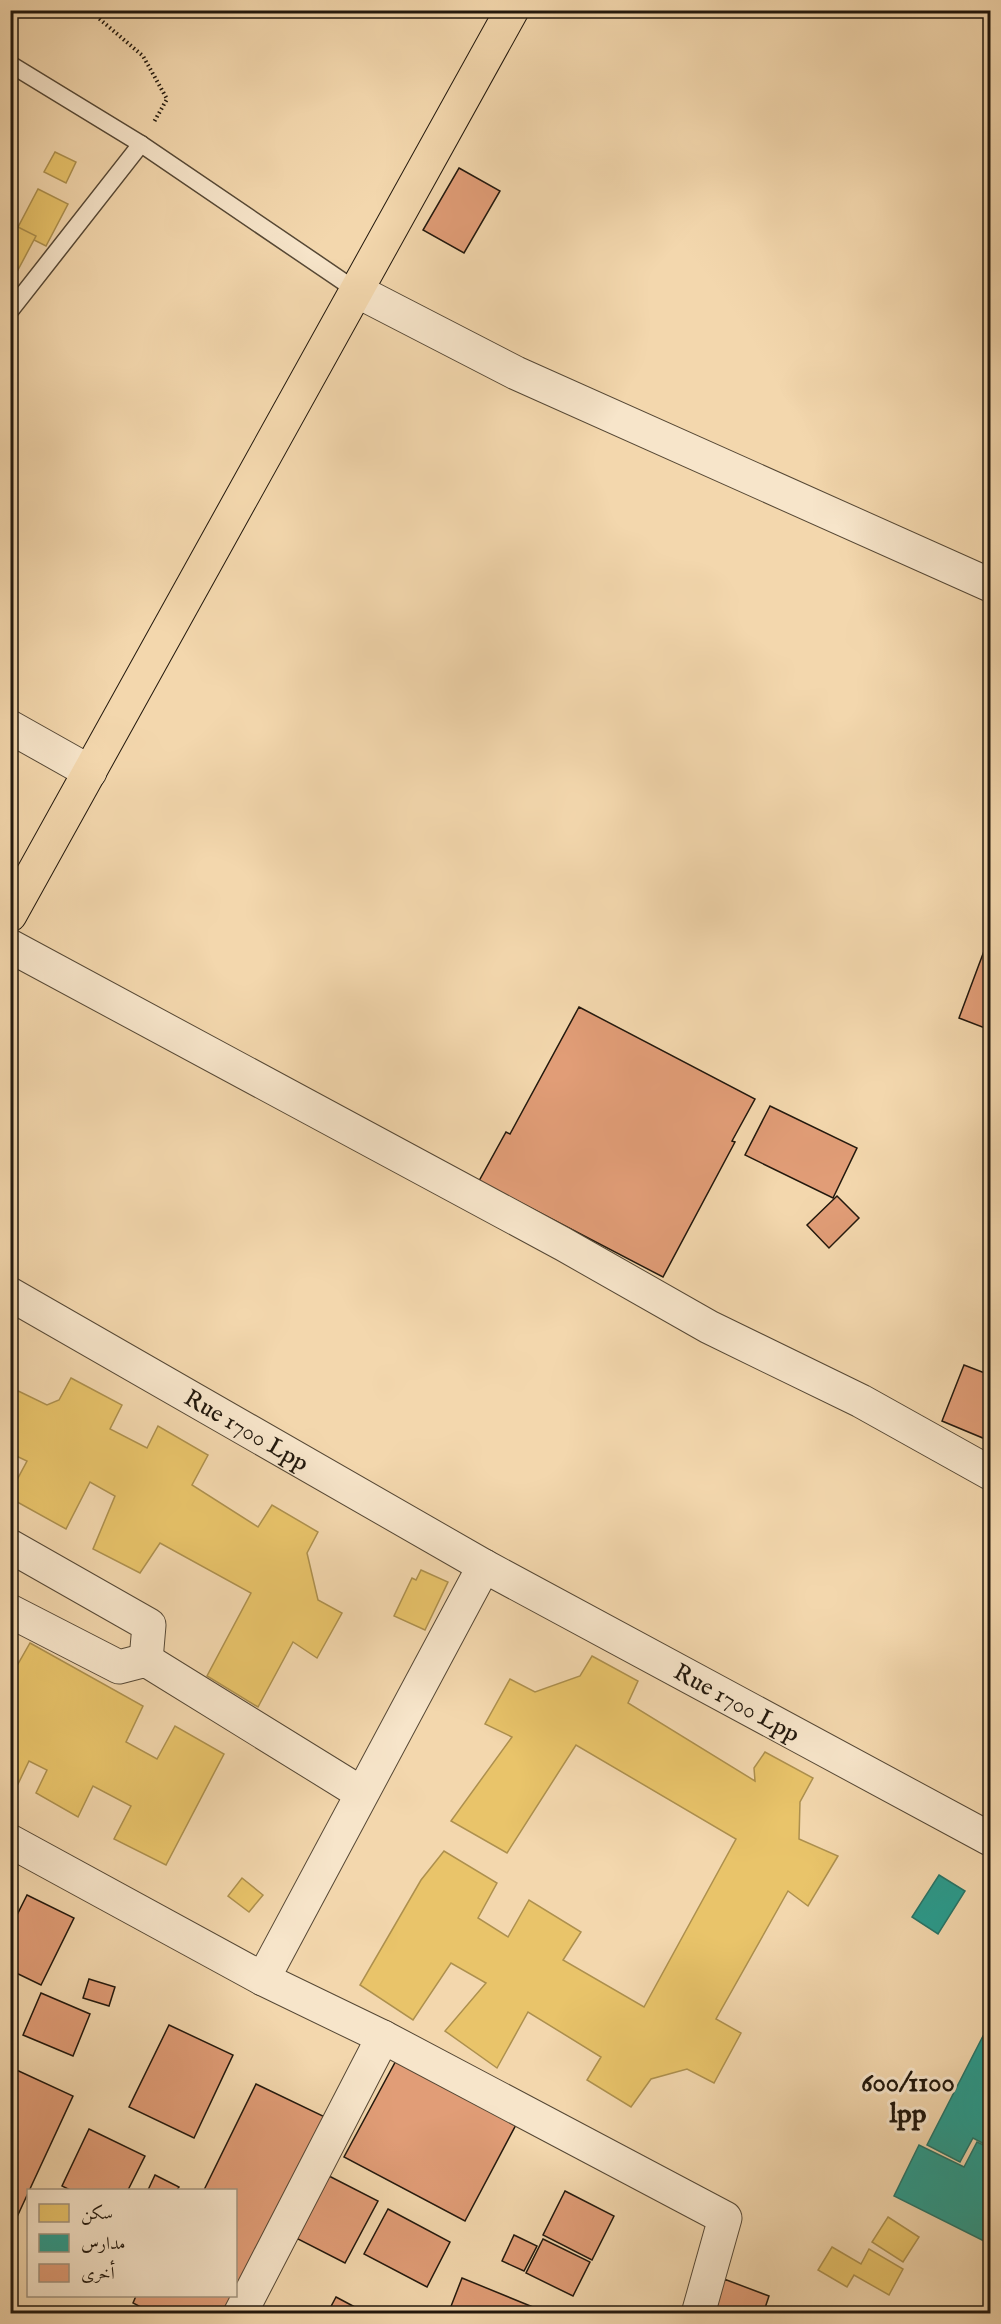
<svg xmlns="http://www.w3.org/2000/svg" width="1001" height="2324" font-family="'IM FELL English',Amiri,serif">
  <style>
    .homes { fill: #e9c46a; stroke: #ad904e; stroke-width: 1.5 }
    .schools { fill: #2a9d8f; stroke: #287568; stroke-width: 1.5 }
    .building { fill: #e19d77; stroke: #22180d; stroke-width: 1.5 }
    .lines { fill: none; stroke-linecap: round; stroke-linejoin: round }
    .lane-casing { stroke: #564835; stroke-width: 19 }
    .street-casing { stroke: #564835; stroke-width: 35 }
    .primary-casing { stroke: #22180d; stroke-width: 35 }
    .path { stroke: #22180d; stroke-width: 4; stroke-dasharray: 1.5 3; stroke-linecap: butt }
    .lane { stroke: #f7e5ca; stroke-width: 16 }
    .street { stroke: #f7e5ca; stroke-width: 33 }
    .primary { stroke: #f3d7ad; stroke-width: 33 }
    .labels { text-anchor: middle; stroke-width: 6; stroke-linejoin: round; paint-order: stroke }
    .street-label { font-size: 24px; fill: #22180d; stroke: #f7e5ca }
    .quarter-label { font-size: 27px; font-weight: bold; fill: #22180d; stroke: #f7e5ca }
  </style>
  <rect width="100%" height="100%" fill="#f3d7ad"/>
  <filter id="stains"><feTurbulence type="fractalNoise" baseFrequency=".00333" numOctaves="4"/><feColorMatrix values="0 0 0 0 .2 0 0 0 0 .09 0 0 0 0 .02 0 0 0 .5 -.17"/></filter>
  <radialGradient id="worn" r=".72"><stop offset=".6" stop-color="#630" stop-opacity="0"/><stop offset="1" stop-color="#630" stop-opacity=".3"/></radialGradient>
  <g class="homes">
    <path d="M55 152 76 162 66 183 44 172Z"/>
    <path d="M38 189 68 204 46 246 16 231Z"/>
    <path d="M10 223 36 236 10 285Z"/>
    <path d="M71 1378 122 1405 110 1429 147 1448 158 1426 208 1455 192 1485 258 1527 272 1505 318 1532 307 1553 318 1600 342 1613 317 1658 293 1642 258 1707 207 1676 251 1593 160 1543 140 1573 93 1549 115 1496 90 1482 66 1529 10 1498V1493L27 1461 10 1453V1387L47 1405 59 1400Z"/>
    <path d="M421 1570 448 1582 425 1630 394 1616 412 1578 416 1580Z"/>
    <path d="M30 1643 143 1706 126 1742 157 1759 175 1726 224 1754 166 1865 114 1839 131 1806 93 1786 78 1817 36 1793 47 1770 29 1761 18 1784 10 1780V1678Z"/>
    <path d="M592 1656 638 1681 628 1703 755 1781 754 1768 765 1752 813 1778 800 1802 799 1839 838 1856 808 1906 788 1891 716 2019 741 2033 714 2083 687 2069 651 2079 631 2107 587 2080 601 2057 528 2012 497 2068 445 2031 486 1983 451 1963 413 2020 360 1985 421 1880 444 1851 497 1883 478 1918 508 1937 529 1900 581 1932 563 1960 644 2007 736 1839 576 1745 507 1853 451 1821 512 1737 485 1724 510 1679 535 1692 580 1676Z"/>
    <path d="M242 1878 263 1895 249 1912 228 1896Z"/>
    <path d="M888 2217 919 2237 903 2262 872 2242Z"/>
    <path d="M832 2247 861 2264 869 2249 903 2269 889 2295 854 2275 847 2287 818 2270Z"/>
  </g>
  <g class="schools">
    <path d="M939 1875 965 1891 938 1934 912 1917Z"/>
    <path d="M983 2036 990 2040V2147L973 2138 960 2162 927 2145Z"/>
    <path d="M977 2142 990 2148V2171L986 2180 990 2183V2244L894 2196 919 2145 964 2167Z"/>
  </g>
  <g class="building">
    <path d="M459 168 500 191 464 253 423 230Z"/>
    <path d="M990 935V1030L959 1018Z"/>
    <path d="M579 1007 755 1099 732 1141 735 1142 663 1277 479 1181 506 1132 510 1134Z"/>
    <path d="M770 1106 857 1148 833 1198 745 1155Z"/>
    <path d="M837 1196 859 1218 829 1248 807 1225Z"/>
    <path d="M964 1365 990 1375V1441L942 1421Z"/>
    <path d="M27 1895 74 1918 41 1985 10 1970V1929Z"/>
    <path d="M89 1979 115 1987 109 2006 83 1998Z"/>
    <path d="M41 1993 90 2014 73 2056 23 2035Z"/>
    <path d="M169 2025 233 2055 194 2138 129 2107Z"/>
    <path d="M398 2057 518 2121 465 2221 344 2157Z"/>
    <path d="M10 2067 73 2096 10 2232Z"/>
    <path d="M256 2084 325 2117 242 2286 236 2283V2190H204Z"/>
    <path d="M89 2129 145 2156 128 2190H70L62 2186Z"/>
    <path d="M155 2175 179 2187 177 2190H148Z"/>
    <path d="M329 2176 378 2201 345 2263 296 2238Z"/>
    <path d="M565 2191 614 2216 592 2260 543 2235Z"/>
    <path d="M388 2209 450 2242 427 2287 364 2254Z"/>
    <path d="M514 2235 537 2246 524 2271 502 2261Z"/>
    <path d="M543 2239 590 2262 573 2296 526 2273Z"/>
    <path d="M462 2278 550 2314H448Z"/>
    <path d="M724 2279 769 2296 763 2314H731L713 2307Z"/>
    <path d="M136 2296H232L223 2314H154L133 2303Z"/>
    <path d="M336 2297 368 2314H327Z"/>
  </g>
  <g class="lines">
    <g class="lane-casing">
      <g id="lane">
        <path d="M10 64 141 144 357 291"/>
        <path d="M10 311 141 144"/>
      </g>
    </g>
    <g class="street-casing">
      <g id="street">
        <path d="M357 291 516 373 990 585"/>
        <path d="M10 727 90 772"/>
        <path d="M10 946 563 1244 709 1327 861 1401 990 1473"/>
        <path id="s1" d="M10 1294 484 1566 990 1839"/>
        <path d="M10 1546 149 1625 146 1660"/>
        <path d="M10 1611 119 1667 146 1660 361 1793"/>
        <path d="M10 1841 263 1979 383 2037 725 2218 698 2314"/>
        <path d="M263 1979 484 1566"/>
        <path d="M240 2314 383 2037"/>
      </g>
    </g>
    <g class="primary-casing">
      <path id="primary" d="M10 915 512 10"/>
    </g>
    <path class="path" d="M89 10 143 56 167 99 154 122"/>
    <use href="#lane" class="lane"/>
    <use href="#street" class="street"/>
    <use href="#primary" class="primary"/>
  </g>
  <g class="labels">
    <g class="street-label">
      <text dy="8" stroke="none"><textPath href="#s1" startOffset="273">Rue 1700 Lpp</textPath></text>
      <text dy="8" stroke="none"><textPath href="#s1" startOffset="834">Rue 1700 Lpp</textPath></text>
    </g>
    <g class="quarter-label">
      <text x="908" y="2091">600/1100<tspan x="908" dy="31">lpp</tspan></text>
    </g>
  </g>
  <rect width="1001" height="2324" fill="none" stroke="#f3d7ad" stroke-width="36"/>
  <rect x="12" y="12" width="977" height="2300" fill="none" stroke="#22180d" stroke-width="3"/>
  <rect x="18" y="18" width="965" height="2288" fill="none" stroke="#22180d" stroke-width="1.5"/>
  <rect x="27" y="2189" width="210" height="108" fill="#f7e5ca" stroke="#a2937e" stroke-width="1.5"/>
  <rect x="39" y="2204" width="30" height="18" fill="#e9c46a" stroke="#a2937e" stroke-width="1.5"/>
  <text x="81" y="2219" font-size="18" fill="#22180d">سكن</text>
  <rect x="39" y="2234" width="30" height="18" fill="#2a9d8f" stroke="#a2937e" stroke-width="1.5"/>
  <text x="81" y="2249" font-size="18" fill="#22180d">مدارس</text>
  <rect x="39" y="2264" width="30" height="18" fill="#e19d77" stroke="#a2937e" stroke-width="1.5"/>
  <text x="81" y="2279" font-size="18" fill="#22180d">أخرى</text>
  <rect width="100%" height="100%" filter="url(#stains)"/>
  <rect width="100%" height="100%" fill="url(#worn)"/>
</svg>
